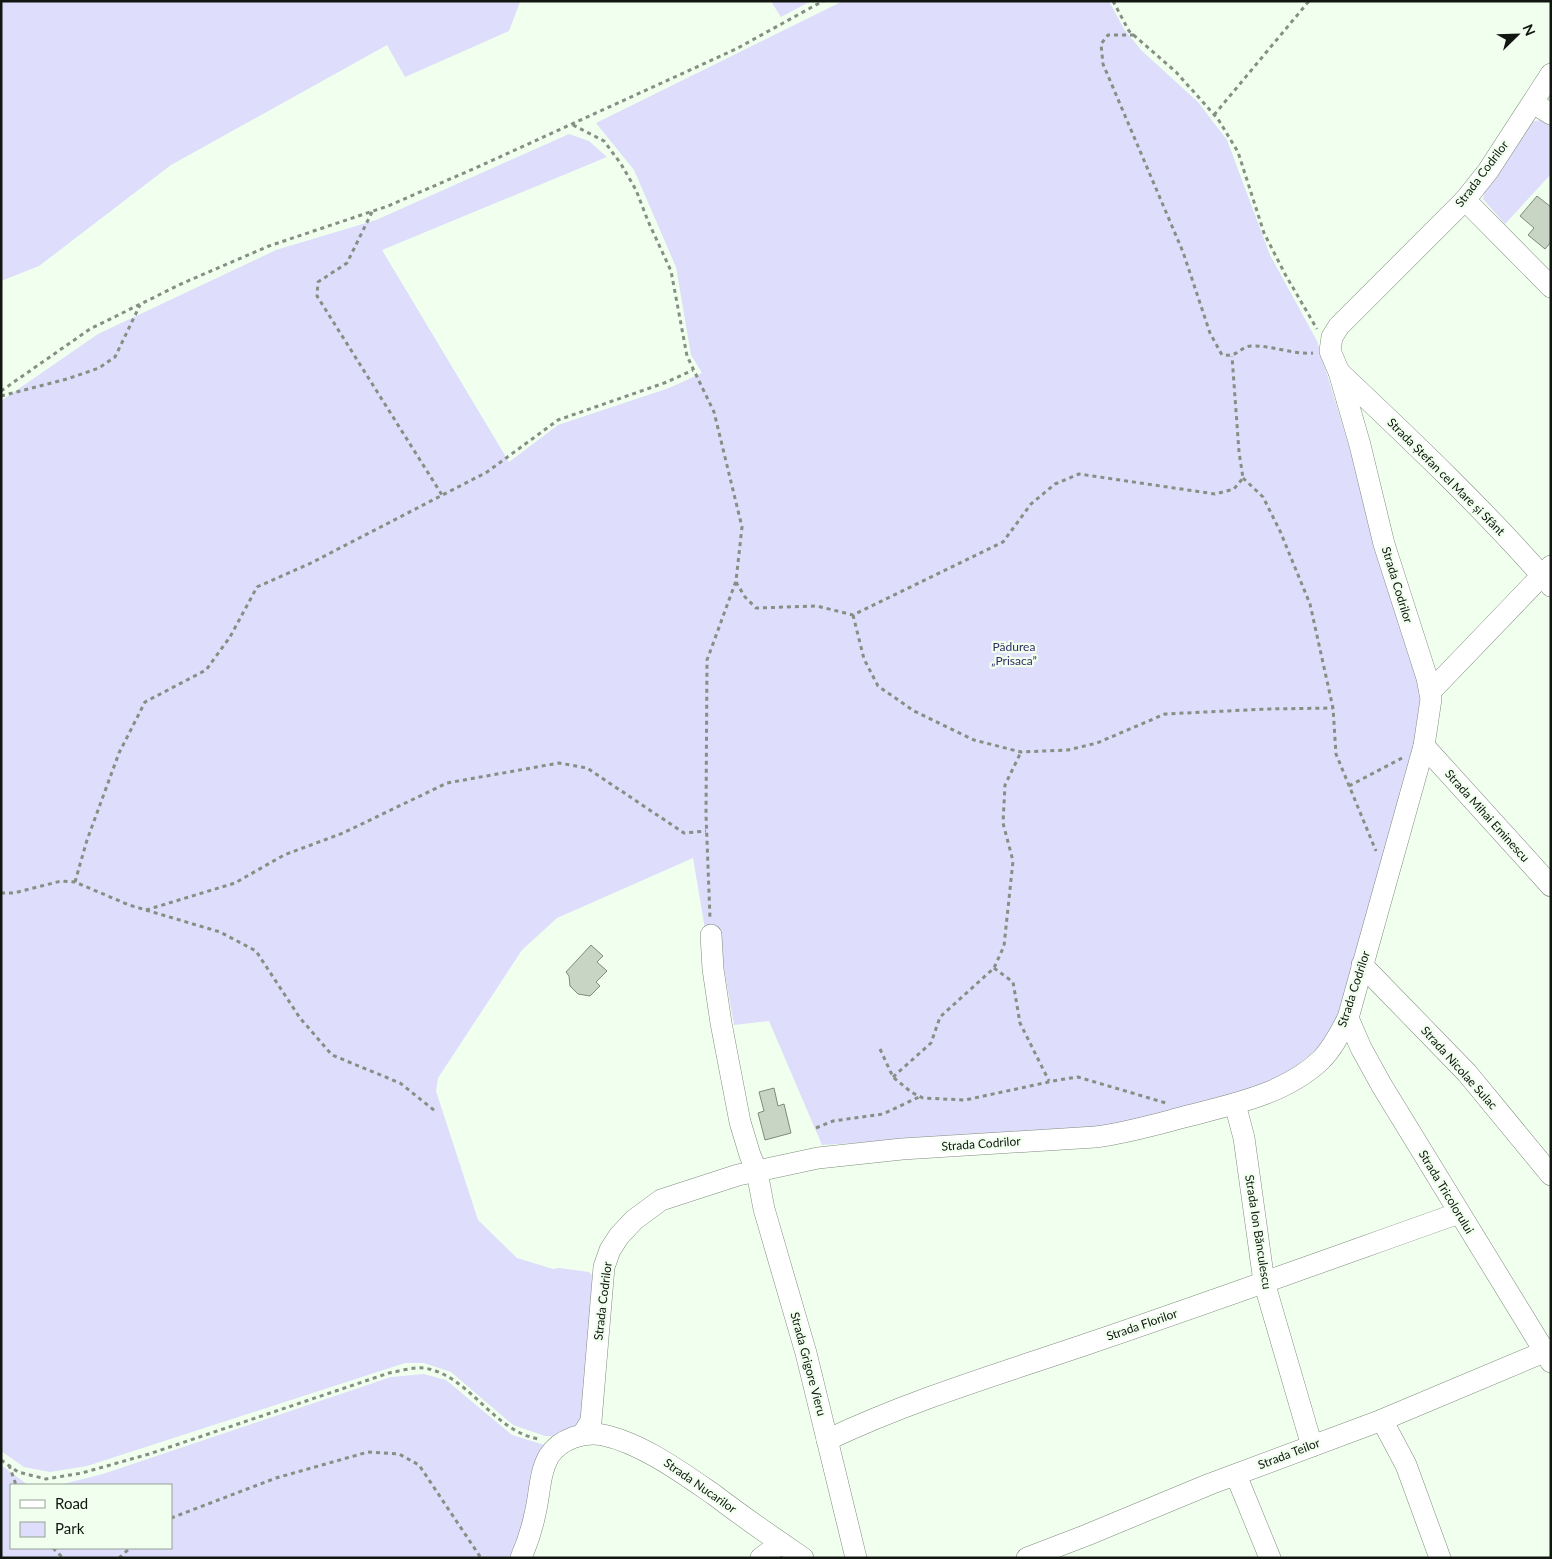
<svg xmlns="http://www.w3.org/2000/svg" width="1552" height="1559" font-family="Lato,sans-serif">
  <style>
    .green { fill: #deddfc }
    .building { fill: #c8d5c5; stroke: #7e8b7c }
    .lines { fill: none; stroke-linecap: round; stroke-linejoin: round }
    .minor-casing { stroke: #7f8c7d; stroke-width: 22 }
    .path { stroke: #858f83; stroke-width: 3; stroke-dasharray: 4 4; stroke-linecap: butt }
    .minor { stroke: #fff; stroke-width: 21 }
    .labels { text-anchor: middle; stroke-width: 4.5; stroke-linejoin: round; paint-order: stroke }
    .street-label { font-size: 12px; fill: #111610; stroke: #f0ffee }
    .park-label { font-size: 12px; fill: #342c66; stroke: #f0ffee }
  </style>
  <rect width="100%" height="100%" fill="#f0ffee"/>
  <g class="green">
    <path d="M1 1H522L520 2 509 31 405 77 387 45 171 165 39 266 1 281Z"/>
    <path d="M775 1H811L781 17 772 3Z"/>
    <path d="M843 1H1109L1124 29 1141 50 1198 102 1227 140 1270 255 1317 341 1425 698 1420 725 1336 1021 1318 1048 1285 1075 1236 1097 1126 1126 822 1145 769 1021 734 1025 717 929H705L693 858 557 918 522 950 438 1078 436 1091 478 1220 517 1258 553 1269 559 1268 589 1272 598 1283 582 1423 562 1437 545 1436 513 1425 451 1372 424 1363H405L87 1466 50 1472 24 1467 1 1451V401L98 334 276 250 376 220 569 134 589 141 607 157 382 250 509 462 558 425 669 388 702 373 691 355 676 267 634 170 596 123Z"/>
    <path d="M1546 119 1551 122V174L1505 224 1483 199 1486 184 1530 122Z"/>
    <path d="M424 1374 446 1380 512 1435 548 1446 515 1558H1V1465L28 1485H11V1548H171V1485H59L103 1474 391 1377Z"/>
  </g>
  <g class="building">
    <path d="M1537 196 1551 207V242L1545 249 1528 235 1534 228 1520 216Z"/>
    <path d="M591 945 603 956 597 962 607 971 596 982 600 986 590 996 578 994 570 986 569 976 566 972Z"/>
    <path d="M774 1088 778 1106 784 1104 791 1133 765 1140 758 1113 764 1111 759 1092Z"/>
  </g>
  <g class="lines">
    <g class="minor-casing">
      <g id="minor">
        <path d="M1533 103 1551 114"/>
        <path d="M1465 200 1551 287"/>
        <path d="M1339 372C1412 441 1485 510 1551 586"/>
        <path d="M1430 692 1551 566"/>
        <path d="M1424 746 1551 886"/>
        <path d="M711 935 713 969 721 1023 740 1122 750 1155 757 1172 764 1209 806 1353 856 1558"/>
        <path d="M1362 965 1467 1073 1551 1175"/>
        <path d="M1348 1018 1361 1048 1382 1086 1551 1362"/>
        <path d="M1235 1104 1244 1138 1264 1282 1312 1446"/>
        <path d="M1382 1420 1406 1465 1440 1558"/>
        <path d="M583 1434 591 1421 604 1267 610 1250 619 1236 634 1220 661 1200 738 1175 818 1158 902 1149 1095 1137C1127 1133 1157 1124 1188 1116 1234 1104 1285 1094 1321 1060 1333 1048 1340 1033 1348 1018L1424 746 1431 699 1427 678 1384 544 1360 445 1339 372 1330 351 1332 337 1339 326 1465 200 1488 171 1551 74"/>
        <path d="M827 1440C911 1400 999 1374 1087 1344 1211 1302 1335 1257 1459 1213"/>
        <path d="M1236 1475 1270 1558"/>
        <path d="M521 1558C527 1544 532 1529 535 1514 540 1495 539 1473 549 1456 560 1439 584 1431 603 1435 641 1443 681 1472 713 1494 742 1516 772 1537 803 1558"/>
        <path d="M761 1558 781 1543"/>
        <path d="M1027 1558 1087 1535 1210 1484 1382 1420 1551 1349"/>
      </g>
    </g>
    <g class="path">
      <path d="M1113 1 1129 31 1176 72 1218 119 1238 152 1264 233 1285 274 1317 329"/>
      <path d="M1134 35H1108L1101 44 1103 64 1183 252 1210 333 1222 355C1240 357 1239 347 1251 346 1271 345 1294 355 1313 353"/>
      <path d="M1214 115 1309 1"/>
      <path d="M573 125 604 141 621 164 636 190 648 221 671 271 687 356 714 412 742 527 736 581 707 660 706 815 710 918"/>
      <path d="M372 212 347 263 318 282 317 296 442 495"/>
      <path d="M1 391 90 329 183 283 269 246 388 206 480 166 736 49 823 1"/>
      <path d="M1 396 67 379 99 368 115 357 140 305"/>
      <path d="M1243 478 1263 497 1280 531 1310 604 1333 708 1336 754 1376 851"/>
      <path d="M736 582 745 597 756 608 817 606 853 615 1003 542 1031 504 1055 484 1079 474 1215 494 1234 489 1243 478 1239 452 1232 356"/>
      <path d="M853 615 864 659 878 686 914 711 974 740 1021 752 1068 750 1097 743 1165 714 1267 709 1333 708"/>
      <path d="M1349 786 1402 758"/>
      <path d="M75 882 87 840 119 753 145 702 206 670 230 637 257 587 311 563 487 472 558 420 667 382 693 370"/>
      <path d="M1 893H14L61 881 75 882 129 905 220 932 256 951 300 1018 332 1055 400 1083 435 1111"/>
      <path d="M146 910 235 883 284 855 343 833 447 783 559 763 587 768 684 833 706 831"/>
      <path d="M994 968 1013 982 1020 1023 1049 1081"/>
      <path d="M880 1049 893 1077 911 1092 923 1098 965 1100 1058 1080 1078 1077 1166 1103"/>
      <path d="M893 1077 931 1043 940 1017 994 968 1004 946 1013 861 1003 823 1005 785 1021 752"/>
      <path d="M816 1128 833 1121 883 1114 919 1097"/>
      <path d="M1 1460 18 1472 46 1479 82 1473 149 1454 389 1373C400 1371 413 1367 424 1368 470 1375 492 1431 539 1439"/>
      <path d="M9 1465 16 1485"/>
      <path d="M171 1518 276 1478 368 1452 399 1454 419 1465 481 1558"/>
      <path d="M53 1548 63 1558"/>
      <path d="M119 1558 130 1548"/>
    </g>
    <use href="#minor" class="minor"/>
  </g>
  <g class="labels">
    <g class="street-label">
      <text transform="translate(1482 174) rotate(-53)" y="4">Strada Codrilor</text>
      <text transform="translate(1446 477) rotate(45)" y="4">Strada Ștefan cel Mare și Sfânt</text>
      <text transform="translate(1397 585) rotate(73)" y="4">Strada Codrilor</text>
      <text transform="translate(1487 816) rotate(48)" y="4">Strada Mihai Eminescu</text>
      <text transform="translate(1354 989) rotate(-72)" y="4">Strada Codrilor</text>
      <text transform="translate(1459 1068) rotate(48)" y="4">Strada Nicolae Sulac</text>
      <text transform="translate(981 1144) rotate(-4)" y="4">Strada Codrilor</text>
      <text transform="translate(1446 1192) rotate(59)" y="4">Strada Tricolorului</text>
      <text transform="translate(1258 1232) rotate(81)" y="4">Strada Ion Bănculescu</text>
      <text transform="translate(603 1301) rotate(-83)" y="4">Strada Codrilor</text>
      <text transform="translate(1142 1325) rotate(-19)" y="4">Strada Florilor</text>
      <text transform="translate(808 1364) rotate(75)" y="4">Strada Grigore Vieru</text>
      <text transform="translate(1289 1454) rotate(-21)" y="4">Strada Teilor</text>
      <text transform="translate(700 1486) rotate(35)" y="4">Strada Nucarilor</text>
    </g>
    <g class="park-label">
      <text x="1014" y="651">Pădurea<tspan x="1014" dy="14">„Prisaca”</tspan></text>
    </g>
  </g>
  <rect width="1552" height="1559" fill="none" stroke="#111610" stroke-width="5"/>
  <rect x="10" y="1484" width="162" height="65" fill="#f0ffee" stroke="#97a295"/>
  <rect x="20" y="1500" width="25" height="8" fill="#ffffff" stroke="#97a295"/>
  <text x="55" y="1509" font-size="15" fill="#111610">Road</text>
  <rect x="20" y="1522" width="25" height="15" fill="#deddfc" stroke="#97a295"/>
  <text x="55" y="1534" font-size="15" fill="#111610">Park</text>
  <g transform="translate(1517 35) rotate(67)" stroke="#f0ffee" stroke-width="4" paint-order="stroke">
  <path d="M0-4L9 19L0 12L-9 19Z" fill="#111610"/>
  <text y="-8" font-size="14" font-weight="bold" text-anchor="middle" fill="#111610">N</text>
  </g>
</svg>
